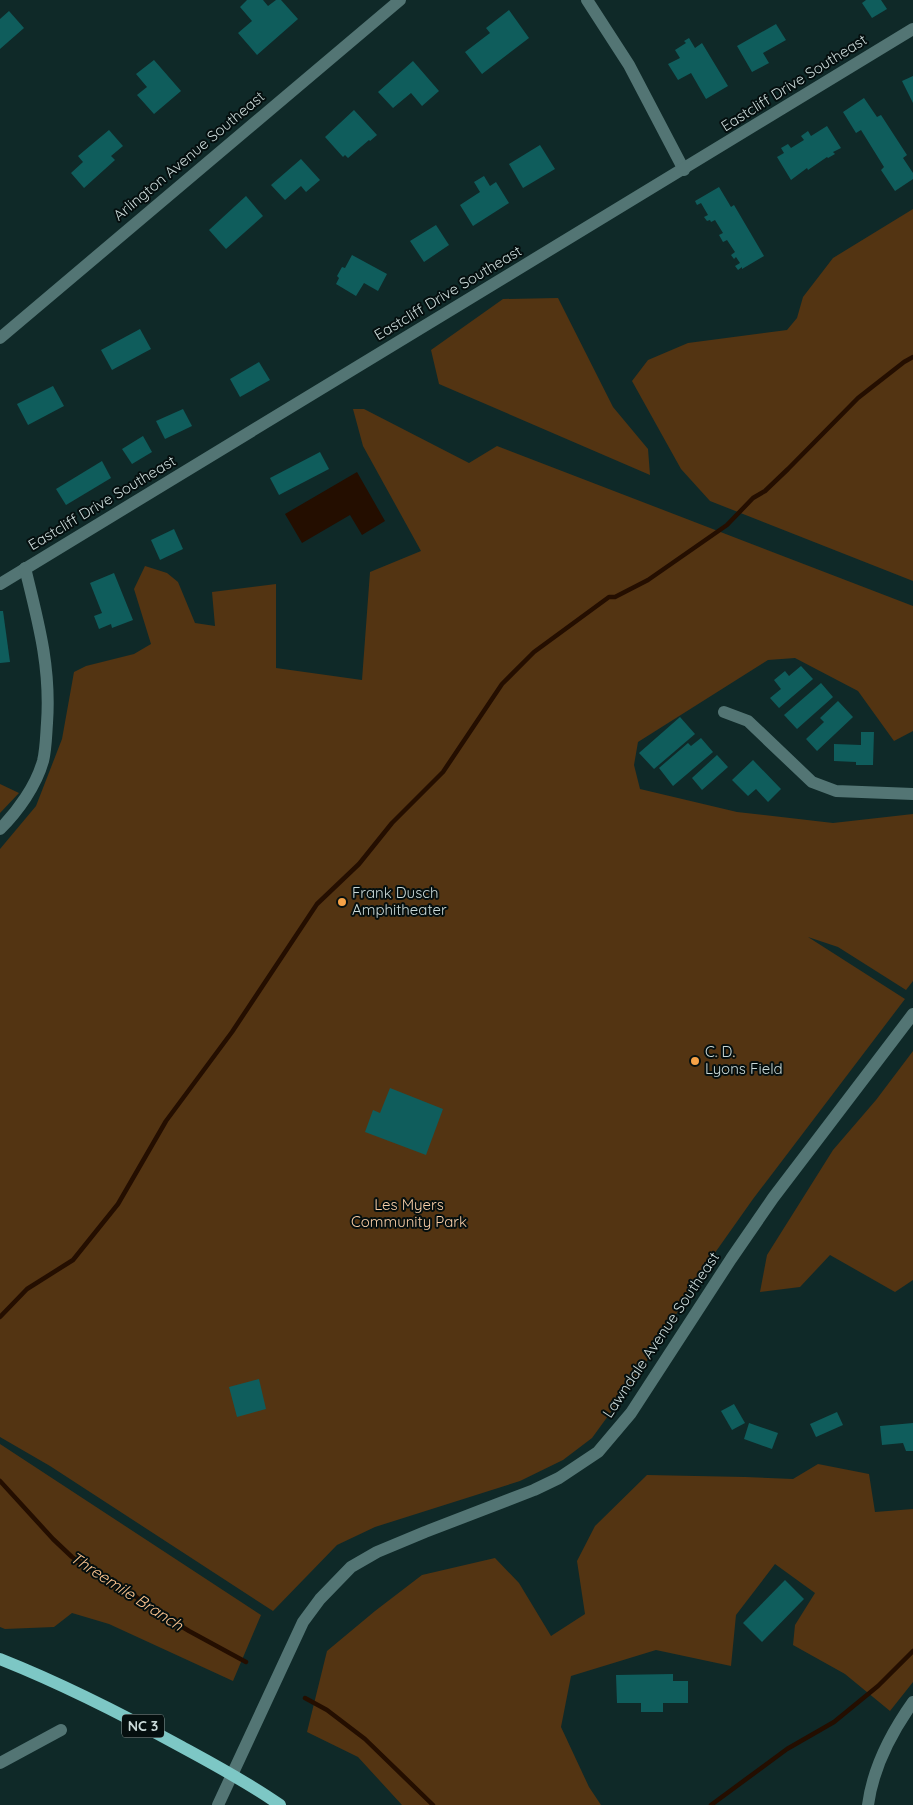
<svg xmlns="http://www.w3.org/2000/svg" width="913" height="1805" font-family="Quicksand,sans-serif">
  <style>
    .green { fill: #533412 }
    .water { fill: #240e00 }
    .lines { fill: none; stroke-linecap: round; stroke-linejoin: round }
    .stream { stroke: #240e00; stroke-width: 4.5 }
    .building { fill: #0f5d5c }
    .minor { stroke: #537574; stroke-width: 12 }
    .major { stroke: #7dc7c5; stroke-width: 12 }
    .poi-dot { fill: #f6a247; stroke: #050f0f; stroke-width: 2 }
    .labels { text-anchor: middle; stroke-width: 4; stroke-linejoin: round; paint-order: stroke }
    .shield { fill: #050f0f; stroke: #909d9c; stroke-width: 1 }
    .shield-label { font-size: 14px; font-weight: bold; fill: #cbdad9 }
    .street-label { font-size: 15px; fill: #cbdad9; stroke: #050f0f }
    .poi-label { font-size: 15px; fill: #cbdad9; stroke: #050f0f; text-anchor: start }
    .park-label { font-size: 15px; fill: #facfa8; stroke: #050f0f }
    .water-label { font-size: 16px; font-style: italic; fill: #fcc48f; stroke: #050f0f }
  </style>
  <rect width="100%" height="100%" fill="#0f2928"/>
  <g class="green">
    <path d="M913 209V581L710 501 681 469 632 381 648 360 688 343 787 330 797 318 803 297 833 258Z"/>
    <path d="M558 298 613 407 648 449 650 475 439 384 431 350 503 299Z"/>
    <path d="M353 409H364L469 463 497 446 913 606V731L894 741 858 691 795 658 768 660 638 742 634 765 640 789 737 812 833 823 913 814V981L906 990 838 947 808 937 905 999 753 1199 712 1257 640 1372 592 1438 563 1460 520 1481 375 1527 337 1545 273 1611 50 1466 0 1437V849L36 806 62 739 74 672 86 666 134 654 151 644 134 589 145 566 167 573 178 582 195 623 215 626 212 592 276 584V668L362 680 370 572 421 551 363 446Z"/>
    <path d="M0 784 19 793 0 813Z"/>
    <path d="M913 1051V1280L895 1292 830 1255 800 1287 760 1292 767 1255 833 1150 876 1100Z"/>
    <path d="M0 1444 261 1615 233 1681 109 1624 72 1613 54 1627 5 1629 0 1627Z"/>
    <path d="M818 1464 869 1474 875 1512 913 1509V1682L890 1711 845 1674 793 1645 795 1625 815 1593 775 1564 736 1615 731 1666 656 1650 571 1676 561 1727 589 1787 601 1805H402L358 1757 307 1732 327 1651 375 1611 422 1575 495 1558 519 1583 551 1636 585 1614 577 1561 595 1526 647 1475 745 1477 793 1479Z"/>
  </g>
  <path class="water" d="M357 472 385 521 362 535 350 515 302 543 285 514Z"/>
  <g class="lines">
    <g class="stream">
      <path d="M0 1317 27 1289 73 1260 118 1204 166 1121 232 1032 317 904 359 864 392 823 443 772 502 684 534 652 609 597H615L648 580 727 525 753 498 765 491 788 469 858 398 904 362 913 357"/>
      <path d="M0 1481 53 1539 72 1557 101 1577 134 1595 145 1604 189 1631 246 1662"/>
      <path d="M305 1698 327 1710 365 1739 433 1805"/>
      <path d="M711 1805 787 1749 834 1722 878 1686 913 1651"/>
    </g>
  </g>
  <g class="building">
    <path d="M247 0H263L268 6 276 0H281L298 19 257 55 238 33 252 21 240 7Z"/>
    <path d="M866 0H881L887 9 872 18 862 3Z"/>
    <path d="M509 10 529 38 482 74 465 52 490 33 486 28Z"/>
    <path d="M9 11 24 28 0 49V19Z"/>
    <path d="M776 24 786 40 763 53 769 63 752 72 737 46Z"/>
    <path d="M689 38 695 48 702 43 728 86 706 99 691 73 678 80 668 64 680 58 675 50 686 43 684 41Z"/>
    <path d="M154 60 181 91 154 114 137 95 147 87 136 74Z"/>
    <path d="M413 61 439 91 422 106 411 93 393 108 378 92Z"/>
    <path d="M913 76V103L902 81Z"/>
    <path d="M864 98 877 117 881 115 907 155 903 158 913 173V179L895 191 881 170 884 167 861 130 856 133 843 112Z"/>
    <path d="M354 110 377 135 370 141 369 140 348 158 345 155 343 157 325 137Z"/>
    <path d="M827 126 841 148 833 152 835 154 828 158 827 157 808 170 807 168 791 180 777 157 784 153 781 148 788 144 791 148 804 140 801 136 808 131 811 136Z"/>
    <path d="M109 130 123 146 111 156 115 160 84 188 71 173 83 162 78 156Z"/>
    <path d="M540 145 555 169 523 188 509 164Z"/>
    <path d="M301 159 320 180 306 192 301 186 285 200 271 185Z"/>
    <path d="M484 176 490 186 496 182 509 203 473 226 460 205 480 192 474 182Z"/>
    <path d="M719 187 731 207 734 205 764 256 742 269V267L738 270 735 266 740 263 736 257 734 259 731 255 735 252 727 240 723 242 719 235 723 233 715 220 711 222 710 220 707 221 704 217 708 215 701 203 697 205 695 201Z"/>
    <path d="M246 196 263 216 226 249 209 230Z"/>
    <path d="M436 225 449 245 424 262 410 241Z"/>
    <path d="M352 255 387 274 378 291 364 283 356 296 336 284 339 278 337 276 342 267 345 268Z"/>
    <path d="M140 329 151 349 112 370 101 350Z"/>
    <path d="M259 362 270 380 240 397 230 379Z"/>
    <path d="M53 386 64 406 28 425 17 404Z"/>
    <path d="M183 409 192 426 165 439 156 421Z"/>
    <path d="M143 436 152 452 132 464 122 449Z"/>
    <path d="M320 452 329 469 279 495 270 478Z"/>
    <path d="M102 461 111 478 66 505 56 489Z"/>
    <path d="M174 529 183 549 160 560 151 540Z"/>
    <path d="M114 573 133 620 112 628 111 624 99 629 94 616 102 613 90 583Z"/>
    <path d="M0 611H3L10 662 0 663Z"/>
    <path d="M801 666 813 679 779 708 770 698 781 689 774 680 785 671 789 676Z"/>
    <path d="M821 683 833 697 797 729 784 715Z"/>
    <path d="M838 701 853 717 817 751 806 739 824 722 820 718Z"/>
    <path d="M680 717 695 734 654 769 639 753Z"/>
    <path d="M861 732H874L873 765H856V762L834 761V744L861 745Z"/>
    <path d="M701 738 713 752 673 786 659 768 688 743 691 746Z"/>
    <path d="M717 755 728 767 702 790 692 778Z"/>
    <path d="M753 760 781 789 768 802 756 789 748 796 732 780Z"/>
    <path d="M390 1088 443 1109 426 1155 365 1132 373 1110 380 1113Z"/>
    <path d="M259 1379 266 1409 237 1417 229 1387Z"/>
    <path d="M734 1404 745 1423 732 1430 721 1411Z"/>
    <path d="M837 1412 843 1425 816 1437 810 1424Z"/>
    <path d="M749 1423 778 1433 772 1449 744 1439Z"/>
    <path d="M913 1423V1451H906L903 1443 882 1445 880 1426Z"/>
    <path d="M785 1580 804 1599 762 1642 743 1623Z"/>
    <path d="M673 1674V1681H688V1703H663V1712H641V1703H617L616 1675Z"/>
  </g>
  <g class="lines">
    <g class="minor">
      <path d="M587 0 629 65 684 170"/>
      <path d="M0 338 400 0"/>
      <path d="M0 584 913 29"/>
      <path d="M724 712 748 721 812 782 836 791 913 794"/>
      <path d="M0 829C18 811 36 786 43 761 46 749 46 736 47 723 51 667 38 621 25 568"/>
      <path d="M0 1763 61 1730"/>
      <path d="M218 1805 303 1622 320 1599 351 1567 377 1552 425 1532 534 1490 559 1478 598 1452 631 1413 731 1259 773 1198 913 1014"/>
      <path d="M868 1805C873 1767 891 1733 913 1702"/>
    </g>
    <path class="major" d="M0 1659C63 1684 122 1714 182 1747 215 1765 249 1783 280 1805"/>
  </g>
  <g class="poi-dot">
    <circle cx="342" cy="902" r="5"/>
    <circle cx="695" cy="1061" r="5"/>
  </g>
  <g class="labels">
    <rect class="shield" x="122" y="1714.5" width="42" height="23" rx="4"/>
    <g class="shield-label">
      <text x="143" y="1731">NC 3</text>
    </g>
    <g class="street-label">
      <text transform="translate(794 83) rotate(-32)" y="5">Eastcliff Drive Southeast</text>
      <text transform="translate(189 156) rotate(-40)" y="5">Arlington Avenue Southeast</text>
      <text transform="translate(448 293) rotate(-31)" y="5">Eastcliff Drive Southeast</text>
      <text transform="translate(102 503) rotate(-31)" y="5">Eastcliff Drive Southeast</text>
      <text transform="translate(661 1335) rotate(-56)" y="5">Lawndale Avenue Southeast</text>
    </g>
    <g class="poi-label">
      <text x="352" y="898">Frank Dusch<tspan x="352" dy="17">Amphitheater</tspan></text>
      <text x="705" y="1057">C. D.<tspan x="705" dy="17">Lyons Field</tspan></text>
    </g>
    <g class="park-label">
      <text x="409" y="1210">Les Myers<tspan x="409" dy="17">Community Park</tspan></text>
    </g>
    <g class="water-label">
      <text transform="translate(127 1591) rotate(33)" y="6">Threemile Branch</text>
    </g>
  </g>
</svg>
